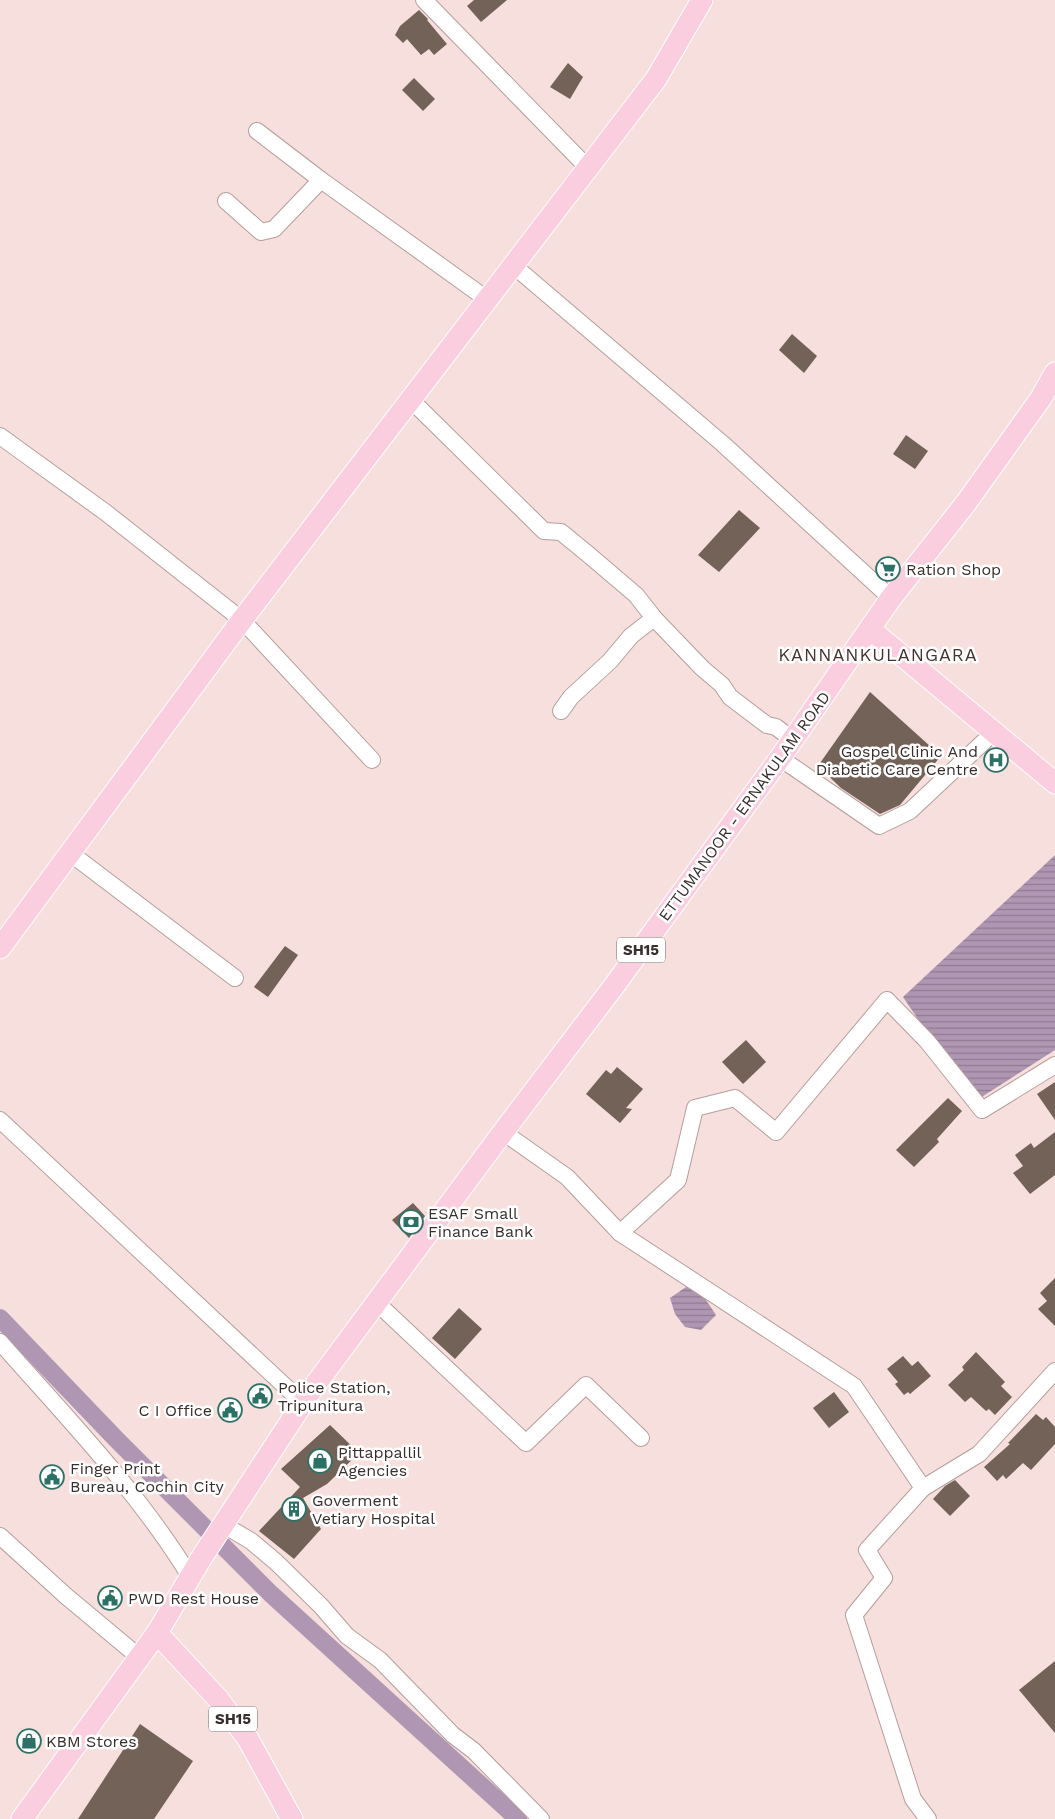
<svg xmlns="http://www.w3.org/2000/svg" width="1055" height="1819" font-family="'Work Sans',sans-serif">
  <style>
    .water { fill: url(#water-rules) }
    .lines { fill: none; stroke-linecap: round; stroke-linejoin: round }
    .canal { stroke: #af96b2; stroke-width: 18 }
    .building { fill: #726258 }
    .minor-casing { stroke: #b49e9c; stroke-width: 18 }
    .major-casing { stroke: #fff; stroke-width: 23 }
    .minor { stroke: #fff; stroke-width: 16 }
    .major { stroke: #facedf; stroke-width: 21 }
    .labels { text-anchor: middle; stroke-width: 5; stroke-linejoin: round; paint-order: stroke }
    .shield { fill: #fff; stroke: #736d6c; stroke-width: 1 }
    .shield-label { font-size: 15px; font-weight: bold; fill: #372e2d }
    .poi-label { font-size: 16px; fill: #372e2d; stroke: #fff; text-anchor: start }
    .street-label { font-size: 16px; fill: #372e2d; stroke: #fff }
    .neighbourhood-label { font-size: 18px; letter-spacing: 1px; fill: #453332; stroke: #fff }
  </style>
  <defs>
    <pattern id="water-rules" width="6" height="5" patternUnits="userSpaceOnUse" patternTransform="scale(1.25)"><rect width="6" height="5" fill="#af96b2"/><path d="M0 2.5h6" fill="none" stroke="#8f7b91"/></pattern>
  </defs>
  <rect width="100%" height="100%" fill="#f6dfdc"/>
  <g class="water">
    <path d="M1055 855V1050L974 1102 903 997Z"/>
    <path d="M686 1287 702 1294 716 1315 701 1330 685 1327 675 1314 670 1298Z"/>
  </g>
  <g class="lines">
    <path class="canal" d="M0 1318 117 1440 271 1594 518 1819"/>
  </g>
  <g class="building">
    <path d="M474 0H507L481 22 467 6Z"/>
    <path d="M419 10 428 19 427 20 447 44 434 55 429 49 421 55 407 39 403 43 395 35 400 26Z"/>
    <path d="M568 63 583 77 570 99 550 87Z"/>
    <path d="M414 78 435 99 423 111 402 90Z"/>
    <path d="M792 334 817 356 804 373 779 350Z"/>
    <path d="M906 435 928 451 915 469 893 454Z"/>
    <path d="M739 510 760 528 719 572 698 555Z"/>
    <path d="M870 692 941 756 900 805 880 814 841 788 818 766Z"/>
    <path d="M285 946 298 955 268 997 254 987Z"/>
    <path d="M746 1040 766 1062 743 1084 722 1062Z"/>
    <path d="M617 1067 643 1089 626 1108 632 1109 620 1123 586 1094 606 1070 611 1074Z"/>
    <path d="M1055 1082V1120L1037 1094Z"/>
    <path d="M948 1098 962 1111 937 1139 939 1142 914 1167 896 1150Z"/>
    <path d="M1055 1132V1175L1030 1194 1013 1173 1023 1166 1015 1155 1031 1143 1034 1148Z"/>
    <path d="M413 1203 425 1216 409 1238 392 1220Z"/>
    <path d="M1055 1278V1326L1038 1309 1047 1301 1040 1293Z"/>
    <path d="M459 1308 482 1329 455 1359 432 1338Z"/>
    <path d="M976 1352 1005 1382 1001 1386 1012 1397 995 1415 989 1409 986 1411 971 1397 965 1402 948 1385 964 1370 962 1367Z"/>
    <path d="M903 1356 912 1366 918 1361 931 1376 910 1394 908 1392 904 1395 895 1384 898 1382 887 1369Z"/>
    <path d="M834 1392 849 1412 829 1428 813 1408Z"/>
    <path d="M1036 1414 1043 1420 1046 1417 1055 1427V1444L1031 1470 1023 1463 1006 1479 1003 1475 997 1481 984 1467 1010 1444 1008 1443Z"/>
    <path d="M330 1425 359 1453 327 1484 303 1498 321 1529 294 1559 259 1531 300 1487 281 1469Z"/>
    <path d="M955 1480 970 1496 950 1516 933 1499 945 1486Z"/>
    <path d="M1055 1661V1733L1019 1690Z"/>
    <path d="M140 1724 193 1761 154 1819H78Z"/>
  </g>
  <g class="lines">
    <g class="minor-casing">
      <g id="minor">
        <path d="M424 0 588 168"/>
        <path d="M257 131 321 180 488 300"/>
        <path d="M226 201 261 232 274 229 321 180"/>
        <path d="M514 266 723 444 891 598"/>
        <path d="M411 400 544 531 561 532 589 555 636 595 654 618 702 668 722 685 730 697 767 725 776 727 793 740"/>
        <path d="M0 436 105 512 242 620 372 760"/>
        <path d="M561 711 571 697 610 661 631 636 654 618"/>
        <path d="M780 758 879 826 910 811 993 733"/>
        <path d="M70 853 235 978"/>
        <path d="M0 1120 303 1403"/>
        <path d="M503 1132 567 1177 620 1233 678 1180 695 1108 735 1098 776 1132 887 1000 927 1041 982 1110 1055 1065"/>
        <path d="M620 1233 854 1386 923 1488 867 1550 884 1578 854 1615 913 1799 928 1819"/>
        <path d="M376 1302 526 1443 586 1385 641 1438"/>
        <path d="M0 1342C67 1418 138 1491 191 1578"/>
        <path d="M923 1488 979 1454 1055 1371"/>
        <path d="M224 1525 251 1541 276 1562 321 1606 347 1636 380 1660 453 1735 474 1751 541 1819"/>
        <path d="M0 1536 66 1596 139 1657"/>
      </g>
    </g>
    <g class="major-casing">
      <g id="major">
        <path d="M870 629 1055 783"/>
        <path d="M0 948 242 620 656 79 702 0"/>
        <path d="M157 1633 219 1700 248 1739 292 1819"/>
        <path d="M22 1819 157 1633 202 1557 310 1392 503 1132 614 986 780 758 891 598 966 503 1041 398 1055 373"/>
      </g>
    </g>
    <use href="#minor" class="minor"/>
    <use href="#major" class="major"/>
  </g>
  <defs>
    <g id="supermarket-ring" transform="scale(1.25)"><circle r="9.5" fill="#fff" stroke="#2c7165" stroke-width="1.5"/><path d="M-6-5.5h2.5l.6 2H6L4.5 2H-2.5L-4.4-4H-6ZM-1.5 3.2a1.3 1.3 0 1 0 .1 0ZM3 3.2a1.3 1.3 0 1 0 .1 0Z" fill="#2c7165"/></g>
    <g id="hospital-ring" transform="scale(1.25)"><circle r="9.5" fill="#fff" stroke="#2c7165" stroke-width="1.5"/><path d="M-5-5h3v3.5h4V-5h3V5h-3V1.5h-4V5h-3Z" fill="#2c7165"/></g>
    <g id="bank-ring" transform="scale(1.25)"><circle r="9.5" fill="#fff" stroke="#2c7165" stroke-width="1.5"/><path d="M-6-4H6V4H-6ZM0-2.3a2.3 2.3 0 1 0 0 4.6a2.3 2.3 0 1 0 0-4.6Z" fill="#2c7165"/></g>
    <g id="civic-ring" transform="scale(1.25)"><circle r="9.5" fill="#fff" stroke="#2c7165" stroke-width="1.5"/><path d="M-.6-6.5H3V-4.5H.6V-3L4-1V1h2V6H-6V1h2V-1L-.6-3ZM-1.2 2.5V6h2.4V2.5Z" fill="#2c7165"/></g>
    <g id="shop-ring" transform="scale(1.25)"><circle r="9.5" fill="#fff" stroke="#2c7165" stroke-width="1.5"/><path d="M-5-2.5h2.3a2.7 3.5 0 0 1 5.4 0H5L5.5 6h-11ZM-1.5-2.5h3a1.5 2.3 0 0 0-3 0Z" fill="#2c7165"/></g>
    <g id="building-ring" transform="scale(1.25)"><circle r="9.5" fill="#fff" stroke="#2c7165" stroke-width="1.5"/><path d="M-4-6H4V6H1V3H-1V6H-4ZM-2.5-4.3h1.7v1.8h-1.7ZM.8-4.3h1.7v1.8H.8ZM-2.5-1h1.7V.8h-1.7ZM.8-1h1.7V.8H.8Z" fill="#2c7165"/></g>
  </defs>
  <g fill-rule="evenodd">
    <use href="#supermarket-ring" x="888" y="569"/>
    <use href="#hospital-ring" x="996" y="760"/>
    <use href="#bank-ring" x="411" y="1222"/>
    <use href="#civic-ring" x="260" y="1396"/>
    <use href="#civic-ring" x="230" y="1410"/>
    <use href="#shop-ring" x="320" y="1461"/>
    <use href="#civic-ring" x="52" y="1477"/>
    <use href="#building-ring" x="294" y="1509"/>
    <use href="#civic-ring" x="110" y="1598"/>
    <use href="#shop-ring" x="29" y="1741"/>
  </g>
  <g class="labels">
    <g class="shield">
      <rect x="617" y="937.5" width="48" height="25" rx="4"/>
      <rect x="209" y="1706.5" width="48" height="25" rx="4"/>
    </g>
    <g class="shield-label">
      <text x="641" y="955">SH15</text>
      <text x="233" y="1724">SH15</text>
    </g>
    <g class="poi-label">
      <text x="906" y="575">Ration Shop</text>
      <text x="978" y="757" text-anchor="end">Gospel Clinic And<tspan x="978" dy="18">Diabetic Care Centre</tspan></text>
      <text x="428" y="1219">ESAF Small<tspan x="428" dy="18">Finance Bank</tspan></text>
      <text x="278" y="1393">Police Station,<tspan x="278" dy="18">Tripunitura</tspan></text>
      <text x="212" y="1416" text-anchor="end">C I Office</text>
      <text x="338" y="1458">Pittappallil<tspan x="338" dy="18">Agencies</tspan></text>
      <text x="70" y="1474">Finger Print<tspan x="70" dy="18">Bureau, Cochin City</tspan></text>
      <text x="312" y="1506">Goverment<tspan x="312" dy="18">Vetiary Hospital</tspan></text>
      <text x="128" y="1604">PWD Rest House</text>
      <text x="46" y="1747">KBM Stores</text>
    </g>
    <g class="street-label">
      <text transform="translate(744 806) rotate(-54)" y="6">ETTUMANOOR - ERNAKULAM ROAD</text>
    </g>
    <g class="neighbourhood-label">
      <text x="878" y="661">KANNANKULANGARA</text>
    </g>
  </g>
</svg>
